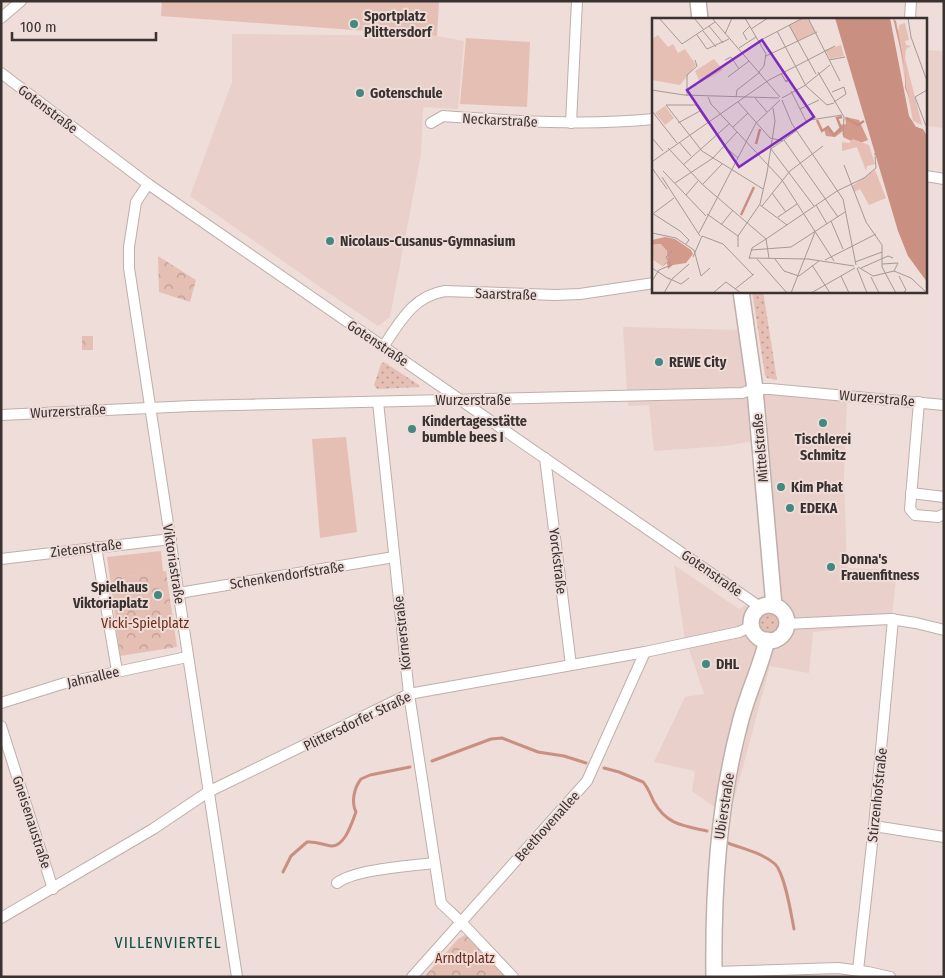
<svg xmlns="http://www.w3.org/2000/svg" width="945" height="978" font-family="'Fira Sans Condensed',sans-serif">
  <style>
    .built { fill: #e9d0ca }
    .grass { fill: url(#grass-dots) }
    .park { fill: url(#park-crowns) }
    .garden { fill: #e6bfb4 }
    .lines { fill: none; stroke-linecap: round; stroke-linejoin: round }
    .stream { stroke: #c99081; stroke-width: 3 }
    .minor-casing { stroke: #bfafaa; stroke-width: 12 }
    .secondary-casing { stroke: #bfafaa; stroke-width: 18 }
    .minor { stroke: #fff; stroke-width: 10 }
    .secondary { stroke: #fff; stroke-width: 15 }
    .poi-dot { fill: #438981; stroke: #eeddd8; stroke-width: 2 }
    .labels { text-anchor: middle; stroke-width: 4; stroke-linejoin: round; paint-order: stroke }
    .poi-label { font-size: 14px; font-weight: bold; fill: #393231; stroke: #eeddd8; text-anchor: start }
    .street-label { font-size: 14px; fill: #393231; stroke: #eeddd8 }
    .park-label { font-size: 14px; fill: #6f2a18; stroke: #eeddd8 }
    .quarter-label { font-size: 16px; letter-spacing: 1px; fill: #134e48; stroke: #eeddd8 }
    .inset-river { fill: none; stroke: #c99081; stroke-width: 2.5 }
    .inset-road { fill: none; stroke: #a69995; stroke-width: 1 }
    .view { fill: #7b2cbf; fill-opacity: 0.15; stroke: #7b2cbf; stroke-width: 2.5 }
    .inset-edge { fill: none; stroke: #393231; stroke-width: 2.5 }
  </style>
  <defs>
    <pattern id="grass-dots" width="8" height="8" patternUnits="userSpaceOnUse" patternTransform="scale(1.25)"><rect width="8" height="8" fill="#e6bfb4"/><path d="M2 2h.1M6 6h.1" fill="none" stroke="#bb9c93" stroke-width="1.8" stroke-linecap="round"/></pattern>
    <pattern id="park-crowns" width="20" height="18" patternUnits="userSpaceOnUse" patternTransform="scale(1.25)"><rect width="20" height="18" fill="#e6bfb4"/><path d="M2 6a3 3 0 1 1 6 0M12 15a3 3 0 1 1 6 0" fill="none" stroke="#bb9c93"/></pattern>
  </defs>
  <rect width="100%" height="100%" fill="#eeddd8"/>
  <g class="built">
    <path d="M232 34 437 36 464 41 458 109 423 107 421 154 390 317 378 326 320 287 190 196 232 82Z"/>
    <path d="M926 50 944 51V128L926 126Z"/>
    <path d="M623 327 740 330 752 394 847 398 844 476 847 568 897 570 891 624 813 632 809 673 770 666 731 811 713 806 692 791 695 771 654 762 685 697 704 694 684 634 674 565 739 609 765 595 754 441 724 446 654 451 649 405 628 406Z"/>
  </g>
  <g class="grass">
    <path d="M752 291H763L777 380 767 378 765 375Z"/>
    <path d="M384 362 419 385 420 387 377 389 374 385 381 364Z"/>
    <circle cx="769" cy="623" r="10"/>
  </g>
  <g class="park">
    <path d="M158 256 196 280 190 302 159 292Z"/>
    <rect x="82" y="336" width="11" height="14"/>
    <path d="M166 571 177 647 120 656 110 578Z"/>
    <path d="M465 935 470 937 506 977H424L458 939Z"/>
  </g>
  <g class="garden">
    <path d="M162 1H439L437 36 161 16Z"/>
    <path d="M466 38 530 42 527 107 460 104Z"/>
    <path d="M346 437 357 532 320 538 312 439Z"/>
    <path d="M161 551 163 572 110 578 107 557Z"/>
  </g>
  <g class="lines">
    <g class="stream">
      <path d="M432 761 491 739 502 738 538 752 564 756 586 763"/>
      <path d="M604 768 619 772 643 782C648 787 651 796 654 802 667 825 684 826 707 831"/>
      <path d="M728 843C743 849 763 853 775 864 785 874 791 914 794 929"/>
      <path d="M283 872 291 856 307 842C316 841 323 845 331 846 345 847 352 822 356 812 351 802 354 788 361 779L370 775 410 767"/>
    </g>
    <g class="minor-casing">
      <g id="minor">
        <path d="M1 18 21 1"/>
        <path d="M910 19 911 1"/>
        <path d="M1 73 148 184 760 607"/>
        <path d="M431 123 443 116C514 121 583 126 654 119"/>
        <path d="M571 123 577 1"/>
        <path d="M926 176 944 179"/>
        <path d="M148 184 136 202 129 247V268L237 977"/>
        <path d="M383 347C400 322 413 296 445 291L555 295 580 294 654 283"/>
        <path d="M378 402 409 694 441 903 461 922 513 977"/>
        <path d="M919 402 910 509 915 515 938 517 944 514"/>
        <path d="M1 415 192 406 742 393 755 389H770L944 405"/>
        <path d="M545 458 571 665"/>
        <path d="M911 493 944 497"/>
        <path d="M96 547 117 671"/>
        <path d="M1 559 171 539"/>
        <path d="M179 593 394 557"/>
        <path d="M786 624 890 619 916 623 944 630"/>
        <path d="M1 703 65 683 187 657"/>
        <path d="M1 726 53 889"/>
        <path d="M874 826 944 837"/>
        <path d="M337 883C355 869 411 866 434 863"/>
        <path d="M1 918 153 829 208 792 409 694 645 652 739 632 752 626"/>
        <path d="M858 970 874 826 893 619"/>
        <path d="M714 972 838 968 868 972 890 977"/>
        <path d="M412 977 587 781 645 652"/>
      </g>
    </g>
    <g class="secondary-casing">
      <g id="secondary">
        <path d="M698 1 700 19"/>
        <path d="M741 291 755 389 774 606"/>
        <circle cx="769" cy="623" r="18"/>
        <path d="M714 977C713 892 718 806 740 723 747 695 760 669 767 640"/>
      </g>
    </g>
    <use href="#minor" class="minor"/>
    <use href="#secondary" class="secondary"/>
  </g>
  <g class="poi-dot">
    <circle cx="354" cy="24" r="5"/>
    <circle cx="360" cy="93" r="5"/>
    <circle cx="330" cy="241" r="5"/>
    <circle cx="659" cy="362" r="5"/>
    <circle cx="823" cy="423" r="5"/>
    <circle cx="412" cy="429" r="5"/>
    <circle cx="781" cy="487" r="5"/>
    <circle cx="790" cy="508" r="5"/>
    <circle cx="831" cy="567" r="5"/>
    <circle cx="158" cy="595" r="5"/>
    <circle cx="706" cy="664" r="5"/>
  </g>
  <g class="labels">
    <g class="poi-label">
      <text x="364" y="21">Sportplatz<tspan x="364" dy="16">Plittersdorf</tspan></text>
      <text x="370" y="98">Gotenschule</text>
      <text x="340" y="246">Nicolaus-Cusanus-Gymnasium</text>
      <text x="669" y="367">REWE City</text>
      <text x="422" y="426">Kindertagesstätte<tspan x="422" dy="16">bumble bees I</tspan></text>
      <text x="823" y="444" text-anchor="middle">Tischlerei<tspan x="823" dy="16">Schmitz</tspan></text>
      <text x="791" y="492">Kim Phat</text>
      <text x="800" y="513">EDEKA</text>
      <text x="841" y="564">Donna's<tspan x="841" dy="16">Frauenfitness</tspan></text>
      <text x="148" y="592" text-anchor="end">Spielhaus<tspan x="148" dy="16">Viktoriaplatz</tspan></text>
      <text x="716" y="669">DHL</text>
    </g>
    <g class="street-label">
      <text transform="translate(48 109) rotate(37)" y="5">Gotenstraße</text>
      <text transform="translate(500 120) rotate(3)" y="5">Neckarstraße</text>
      <text transform="translate(506 294) rotate(2)" y="5">Saarstraße</text>
      <text transform="translate(378 343) rotate(34)" y="5">Gotenstraße</text>
      <text transform="translate(877 398) rotate(5)" y="5">Wurzerstraße</text>
      <text x="473" y="405">Wurzerstraße</text>
      <text transform="translate(68 411) rotate(-3)" y="5">Wurzerstraße</text>
      <text transform="translate(760 448) rotate(-95)" y="5">Mittelstraße</text>
      <text transform="translate(86 548) rotate(-7)" y="5">Zietenstraße</text>
      <text transform="translate(558 561) rotate(83)" y="5">Yorckstraße</text>
      <text transform="translate(174 564) rotate(81)" y="5">Viktoriastraße</text>
      <text transform="translate(712 573) rotate(35)" y="5">Gotenstraße</text>
      <text transform="translate(287 575) rotate(-9)" y="5">Schenkendorfstraße</text>
      <text transform="translate(402 633) rotate(-96)" y="5">Körnerstraße</text>
      <text transform="translate(93 677) rotate(-13)" y="5">Jahnallee</text>
      <text transform="translate(357 721) rotate(-26)" y="5">Plittersdorfer Straße</text>
      <text transform="translate(877 795) rotate(-84)" y="5">Stirzenhofstraße</text>
      <text transform="translate(724 806) rotate(-81)" y="5">Ubierstraße</text>
      <text transform="translate(32 822) rotate(72)" y="5">Gneisenaustraße</text>
      <text transform="translate(547 826) rotate(-48)" y="5">Beethovenallee</text>
    </g>
    <g class="park-label">
      <text x="145" y="628">Vicki-Spielplatz</text>
      <text x="465" y="963">Arndtplatz</text>
    </g>
    <g class="quarter-label">
      <text x="168" y="948">VILLENVIERTEL</text>
    </g>
  </g>
  <g transform="translate(652 18)">
    <rect width="275" height="275" fill="#eeddd8"/>
    <path d="M253 5 257 22 253 23 254 27 259 28 254 31 253 40 270 107 261 103 252 57 245 10 247 12V7Z" fill="#e6bfb4"/>
    <path d="M241 0 244 3 253 51 254 69 258 81 253 70V51ZM193 99 207 102 216 122 208 125 197 122 191 119V113L183 119 174 118 172 111 176 110 182 117 189 110 187 107 194 106ZM13 219 23 221 39 232 41 236 34 245 21 247 16 251 15 245 10 249 15 243V233L8 226 0 227V222Z" fill="#d3998a"/>
    <path d="M6 17 16 29 21 26 26 35 33 31 44 47 28 67 0 62V21ZM9 226 15 233 16 243 10 248 0 241V227Z" fill="#e6bfb4"/>
    <path d="M151 0H155L164 14 145 23 137 7ZM201 121 217 127 223 146 215 148 214 153 205 129 190 133V124L197 125ZM223 152 234 180 217 187 208 171 202 174 200 168Z" fill="#e6bfb4"/>
    <path d="M189 27 192 38 178 41 173 32ZM62 41 71 52 48 65 43 53ZM13 88 22 100 13 107 3 95Z" fill="#e6bfb4"/>
    <path d="M183 0H238L257 98 264 109 271 111 275 118V264L256 238 246 213Z" fill="#c99081"/>
    <path class="inset-river" d="M194 100 206 107 212 103M165 102 170 113 176 109 182 117 189 110 185 100 190 99M104 126 108 111M223 137 230 126 253 113 266 110M89 197 102 169"/>
    <path class="inset-road" d="M7 0 30 26 63 4M42 0 52 12M60 0 128 79M93 0 114 36 112 48 107 54M156 0 188 63M256 0 259 19 275 63M137 7 164 56M57 8 71 25M99 11 116 0M51 13 64 29M125 13 154 68 175 87 182 85M73 16 80 0M45 17 55 31 77 21M95 22 91 15 98 8M107 23 151 0M87 30 104 19M114 38 165 14M73 42 79 39 87 51M177 42 193 39M166 54 192 99 191 117M129 55 134 64 137 62 133 63M76 59 97 43M0 72 32 77 127 80M139 73 154 103M180 74 192 69 194 76 182 84M35 78V57L45 48 43 42M56 79 59 86 130 162 182 243M84 79 85 72 108 54M103 80 115 94M130 80 152 68 178 47M130 82 140 106 191 181 204 247M86 84 118 120 131 123M148 91 167 82M0 93 25 125M26 105 48 93M56 105 44 87H14L50 133 111 171M274 108 263 79 275 72M81 109 96 95M144 110 158 102 190 97M0 120 11 133M132 122 186 199M27 124 39 138M72 128 86 140M16 130 51 167 114 221 117 240M119 131 162 188M119 131 144 113M1 143 117 62 183 28M31 147 77 106M192 147 214 204 230 227V249L244 275M0 150 15 171M11 153 54 198M10 159 48 218M23 165 61 140 85 114M51 166 70 146M120 175 134 194M34 177 46 163M108 187 135 207M164 187 175 206M110 188 138 153 171 128M0 195 28 213 37 222 34 226M2 195 22 180M55 196 86 218M126 199 145 186M179 203 191 231M69 207 81 192M0 215 24 220 42 232 49 258 58 250M47 215 104 105 128 82M50 218 71 226 101 257M86 229V218L108 186 115 155 123 103 121 90M99 232 139 229 193 194M41 239 50 218M97 240 156 241 202 248M97 241 100 230 114 221 185 173 212 160 224 150 223 138M105 241 135 275M123 241 132 253 147 258 167 243M173 242 224 216M203 244 230 234M230 246 246 245 242 253M160 247 178 275M206 249 221 258 242 253 259 260 275 275M0 250 17 261M205 250 215 275M209 250 236 238 241 240M189 258 197 275M247 258 254 272 251 275M219 259 227 275M16 260 29 266 37 260M0 263 7 252 19 247 14 239 20 233M83 271 102 256M12 275 20 261 37 246M61 275 74 264 89 275M139 275 163 214M159 275 203 250"/>
    <path class="view" d="M110 22 162 99 87 149 35 72Z"/>
    <rect width="275" height="275" class="inset-edge"/>
  </g>
  <rect width="945" height="978" fill="none" stroke="#393231" stroke-width="5"/>
  <path d="M12 32v8h144v-8" fill="none" stroke="#393231" stroke-width="2.5"/>
  <text x="20" y="32" font-size="15" fill="#393231" stroke="#eeddd8" stroke-width="4" paint-order="stroke">100 m</text>
</svg>
